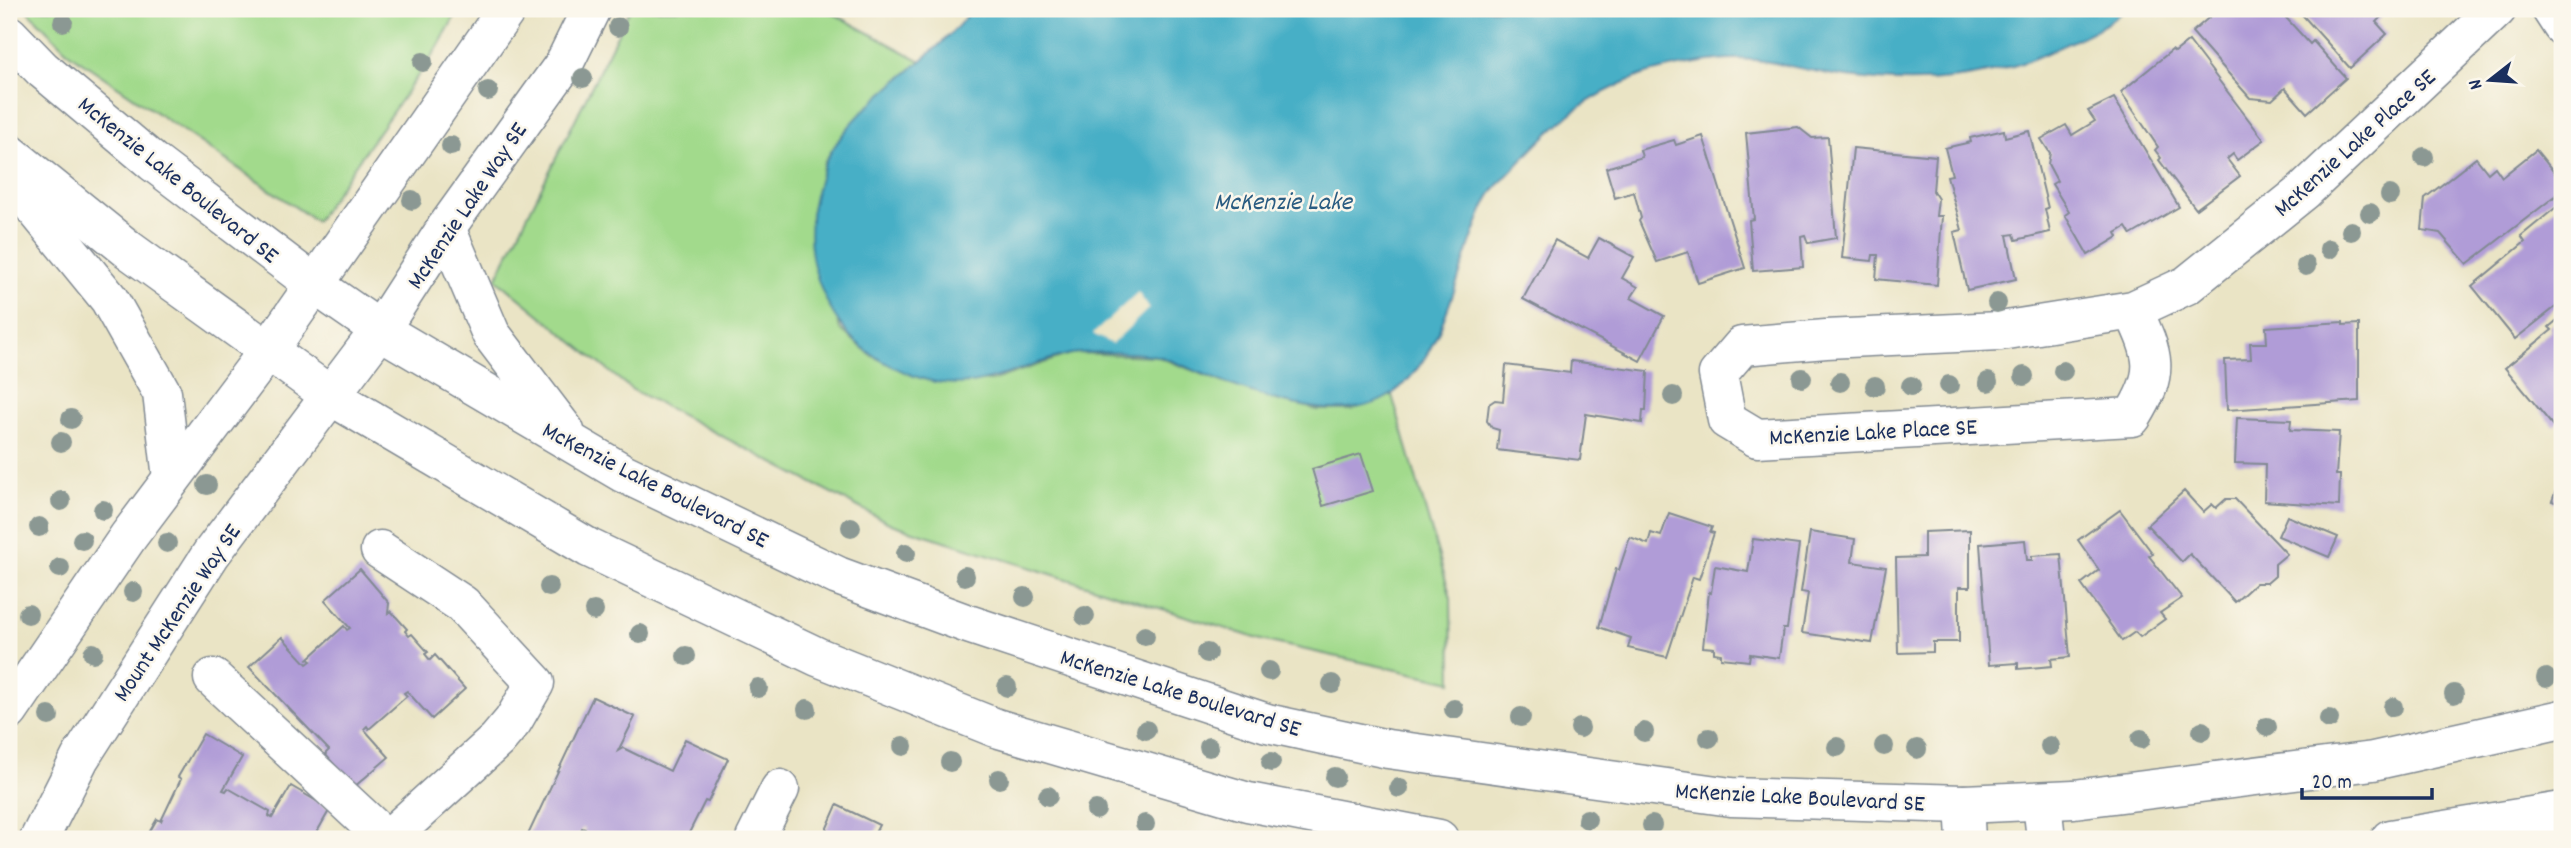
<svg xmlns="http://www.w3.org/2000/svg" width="2571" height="848" font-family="Dekko,sans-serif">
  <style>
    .green { fill: #a2da8c; stroke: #5e8475; stroke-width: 2 }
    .water { fill: #47afc6; stroke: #316f92; stroke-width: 2 }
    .pier { fill: #eae4c5 }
    .building { fill: #b09cd7 }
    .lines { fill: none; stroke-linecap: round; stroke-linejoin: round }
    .minor-casing { stroke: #828a92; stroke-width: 41 }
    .major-casing { stroke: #828a92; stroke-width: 41 }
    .minor { stroke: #fff; stroke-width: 38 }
    .major { stroke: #fff; stroke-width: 38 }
    .tree { fill: #8b9893 }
    .labels { text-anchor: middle; stroke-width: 5; stroke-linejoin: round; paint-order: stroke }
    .street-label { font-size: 24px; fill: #1b2f5e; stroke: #fbf7ec }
    .water-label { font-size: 26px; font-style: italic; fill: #2a5c82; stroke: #fbf7ec }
  </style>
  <rect width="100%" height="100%" fill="#fbf7ec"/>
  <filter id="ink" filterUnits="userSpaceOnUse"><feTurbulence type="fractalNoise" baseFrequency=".0143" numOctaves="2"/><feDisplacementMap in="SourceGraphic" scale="14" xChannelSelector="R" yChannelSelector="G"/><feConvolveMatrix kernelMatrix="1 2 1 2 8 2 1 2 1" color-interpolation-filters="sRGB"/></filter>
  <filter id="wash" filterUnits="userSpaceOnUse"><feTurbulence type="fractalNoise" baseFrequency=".00686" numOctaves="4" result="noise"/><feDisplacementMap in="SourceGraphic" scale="28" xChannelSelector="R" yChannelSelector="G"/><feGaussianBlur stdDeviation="1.57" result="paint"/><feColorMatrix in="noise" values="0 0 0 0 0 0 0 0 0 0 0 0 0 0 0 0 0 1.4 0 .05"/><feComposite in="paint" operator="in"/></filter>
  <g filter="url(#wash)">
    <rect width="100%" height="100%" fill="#eae4c5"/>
    <g class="green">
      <path d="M26 9H459L438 47 316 221 70 54Z"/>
      <path d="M630 9H825L923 62 860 116 840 138 824 163 811 213 840 329 872 356 918 377 991 381 1073 353 1156 356 1227 384 1317 410H1351L1392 395 1451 598 1452 682 1265 641 891 524 631 389 496 279Z"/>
    </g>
    <path class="water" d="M972 9H2125C2105 29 2076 39 2051 51 1986 82 1918 86 1847 77 1811 73 1769 58 1734 59 1712 59 1660 69 1640 76 1584 98 1559 120 1518 164 1508 175 1494 187 1488 200 1458 257 1448 355 1392 394 1341 430 1253 394 1201 373 1187 368 1171 359 1157 356 1138 352 1090 351 1071 354 1015 365 976 399 914 376 860 355 831 326 815 270 808 245 809 220 815 195 819 183 821 170 827 159 859 97 931 65 972 9Z"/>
    <path class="pier" d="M1138 292 1149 308 1112 344 1093 334Z"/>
    <g id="blocks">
      <g class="building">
        <path d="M2219 9H2272L2275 12 2278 9 2310 44 2313 41 2346 78 2307 113 2285 88 2272 100 2250 98 2192 32Z"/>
        <path d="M2297 9H2378L2383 15 2376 22 2387 34 2350 68Z"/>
        <path d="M2189 41 2264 140 2237 160 2233 154 2227 159 2240 176 2196 209 2159 160 2161 158 2155 150 2158 147 2121 92 2172 50 2175 52Z"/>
        <path d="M2114 98 2179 207 2131 235 2126 227 2116 233 2118 237 2088 255 2065 215 2069 212 2052 184 2057 181 2048 164 2050 153 2041 139 2066 125 2072 135 2095 121 2088 111Z"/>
        <path d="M1798 127 1812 138 1828 137 1836 238 1808 243 1805 235 1801 236 1803 267 1753 271 1749 220 1754 219 1746 133Z"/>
        <path d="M2004 130 2005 137 2029 131 2048 208 2045 209 2050 232 2016 240 2014 234 2007 235 2016 279 1967 290 1954 232 1962 230 1947 176 1952 175 1945 148 1971 142 1970 138Z"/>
        <path d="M1703 136 1745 268 1698 283 1688 252 1657 262 1639 221 1641 218 1634 192 1615 198 1606 168 1642 157 1640 150 1674 140 1676 145Z"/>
        <path d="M1853 148 1936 156 1933 191 1938 199 1936 216H1942L1937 285 1876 279 1878 255H1873L1872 261 1842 258Z"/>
        <path d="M2536 150 2562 182V191L2467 264 2440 233 2422 230 2425 198 2476 158 2488 173 2495 167 2502 177Z"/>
        <path d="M2560 204 2562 208V302L2515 339 2472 286 2525 242 2521 236Z"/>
        <path d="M1599 238 1634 257 1622 278 1638 287 1631 298 1664 316 1640 361 1523 299 1555 240 1588 258Z"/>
        <path d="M2562 316V419L2553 426 2505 368 2552 330 2549 327Z"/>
        <path d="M2343 322V325L2359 324V401L2227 410 2225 360 2251 359 2250 343H2267L2266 327Z"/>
        <path d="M1571 361 1648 371 1646 410H1643L1642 423 1586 414 1580 460 1497 450 1499 430 1492 428 1487 421 1489 404 1495 400 1503 401 1506 365 1570 373Z"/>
        <path d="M2237 418 2291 420 2290 430 2339 432 2336 475H2340L2339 506 2264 501 2265 464 2235 463Z"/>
        <path d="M1361 454 1373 491 1323 506 1312 469Z"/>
        <path d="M2562 474V504L2552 501Z"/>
        <path d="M2184 491 2203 512 2212 504 2216 508 2226 499H2235L2287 554 2275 564V576L2267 583H2256L2235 602 2190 554 2182 562 2147 525Z"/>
        <path d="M2120 510 2153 554 2149 556 2182 598 2160 613 2165 619 2140 637 2135 632 2122 641 2081 584 2099 570 2078 540Z"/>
        <path d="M1669 513 1712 527 1710 532 1714 533 1699 579 1693 577 1667 657 1628 648 1631 638 1599 627 1616 569 1619 570 1630 537 1648 544 1651 533 1661 536Z"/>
        <path d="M2287 516 2338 537 2329 557 2278 536Z"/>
        <path d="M1970 530V587H1959V642H1933V652L1898 653 1896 558 1924 557V532Z"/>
        <path d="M1810 532 1855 539 1852 562 1886 567 1872 643 1802 633 1808 593 1801 592Z"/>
        <path d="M1753 539 1799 545 1787 629H1783L1779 658 1750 654 1749 661 1721 658V654L1714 653V648L1703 647 1709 592 1711 593 1715 566 1748 572Z"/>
        <path d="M2025 540 2027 560H2032V556L2061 554 2070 657 2051 659 2052 666 2018 669V663L1989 665 1980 544Z"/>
        <path d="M360 569 389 603 388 613 391 611 407 629 405 631 409 636 412 634 428 652 425 654 430 660 435 655 465 689 432 719 407 691 404 693 407 696 369 729 367 726 364 729 389 757 354 787 325 754 329 750 249 667 282 637 307 664 311 661 308 659 344 626 347 630 350 628 325 600Z"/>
        <path d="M593 697 635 717 618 751 623 748 670 771 685 739 728 759 708 802 705 801 686 839H597L583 833 585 829 582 828 577 839H526Z"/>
        <path d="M203 734 242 757 223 790 226 791 228 788 270 812 269 816 272 818 291 786 330 809 313 839H141L143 836 146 838 157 819 161 821 181 779 178 777Z"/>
        <path d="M837 805 879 825 872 839H822Z"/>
      </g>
    </g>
  </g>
  <g filter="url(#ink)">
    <use href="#blocks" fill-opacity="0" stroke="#828a92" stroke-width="2"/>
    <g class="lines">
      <g class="minor-casing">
        <g id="minor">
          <path d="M2551 9 2562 26"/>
          <path d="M2133 310C2154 356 2161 371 2132 417L1757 438 1727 420 1718 374 1742 346 1826 339 2000 331 2133 310 2187 285 2304 191 2497 9"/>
          <path d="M380 550 462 604 535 683 513 721 497 740 388 839"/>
          <path d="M213 678 386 839"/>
          <path d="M9 711 128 537 268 351 507 9"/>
          <path d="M2042 803 2046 839"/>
          <path d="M1964 804 1966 839"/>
          <path d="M39 839 80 758 211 554 380 330 446 228 564 64 591 9"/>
          <path d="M755 839 780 789"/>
          <path d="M2557 839 2562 828"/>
        </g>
      </g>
      <g class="major-casing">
        <g id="major">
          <path d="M9 35 42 69 153 162 315 285 380 330 623 473 838 576 968 624 1267 723 1388 749 1731 797 1964 804 2074 799 2373 761 2562 719"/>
          <path d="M9 153 129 250 331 396 589 548 818 657 996 728 1248 802 1439 839"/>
          <path d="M13 167 24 195 109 299 162 393 172 478"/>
          <path d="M446 228 491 334 565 431"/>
          <path d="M2390 839 2562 811"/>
        </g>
      </g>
      <use href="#minor" class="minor"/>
      <use href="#major" class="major"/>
    </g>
    <g class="tree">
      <circle cx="63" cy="22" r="10"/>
      <circle cx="618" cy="27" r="10"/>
      <circle cx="423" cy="62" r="10"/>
      <circle cx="583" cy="78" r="10"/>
      <circle cx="488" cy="91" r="10"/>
      <circle cx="451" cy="146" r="10"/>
      <circle cx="2424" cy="157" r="10"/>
      <circle cx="2390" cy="195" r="10"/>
      <circle cx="412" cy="200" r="10"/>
      <circle cx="2370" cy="213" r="10"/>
      <circle cx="2351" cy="231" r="10"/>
      <circle cx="2329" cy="249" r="10"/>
      <circle cx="2306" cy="266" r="10"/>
      <circle cx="1997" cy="303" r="10"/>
      <circle cx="2063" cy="371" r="10"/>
      <circle cx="2024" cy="376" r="10"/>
      <circle cx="1802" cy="378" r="10"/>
      <circle cx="1840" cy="382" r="10"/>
      <circle cx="1988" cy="382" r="10"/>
      <circle cx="1949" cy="385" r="10"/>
      <circle cx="1875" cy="386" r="10"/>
      <circle cx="1911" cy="386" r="10"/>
      <circle cx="1673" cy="396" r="10"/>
      <circle cx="71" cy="419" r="10"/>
      <circle cx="61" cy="442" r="10"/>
      <circle cx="207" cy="485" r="10"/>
      <circle cx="61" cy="501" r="10"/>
      <circle cx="103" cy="510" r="10"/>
      <circle cx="39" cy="527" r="10"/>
      <circle cx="851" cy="527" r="10"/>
      <circle cx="82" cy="540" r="10"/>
      <circle cx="167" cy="543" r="10"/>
      <circle cx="906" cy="553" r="10"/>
      <circle cx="60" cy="568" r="10"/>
      <circle cx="965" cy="576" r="10"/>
      <circle cx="549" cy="587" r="10"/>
      <circle cx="133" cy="592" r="10"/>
      <circle cx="1025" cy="597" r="10"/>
      <circle cx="594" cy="611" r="10"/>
      <circle cx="28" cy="614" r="10"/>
      <circle cx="1085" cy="616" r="10"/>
      <circle cx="640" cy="634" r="10"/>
      <circle cx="1145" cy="636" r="10"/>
      <circle cx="93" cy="653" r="10"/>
      <circle cx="1207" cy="653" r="10"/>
      <circle cx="686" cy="656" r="10"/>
      <circle cx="1269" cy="671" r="10"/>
      <circle cx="2546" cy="678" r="10"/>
      <circle cx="1332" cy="684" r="10"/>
      <circle cx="1007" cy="687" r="10"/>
      <circle cx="758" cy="688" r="10"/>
      <circle cx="2454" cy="694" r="10"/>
      <circle cx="2393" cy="707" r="10"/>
      <circle cx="807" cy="709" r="10"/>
      <circle cx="1454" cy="709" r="10"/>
      <circle cx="49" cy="716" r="10"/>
      <circle cx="1521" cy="717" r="10"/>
      <circle cx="2329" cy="719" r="10"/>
      <circle cx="2267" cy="727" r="10"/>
      <circle cx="1580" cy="728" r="10"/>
      <circle cx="1146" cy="730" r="10"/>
      <circle cx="2202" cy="731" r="10"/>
      <circle cx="1644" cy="732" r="10"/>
      <circle cx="1709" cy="738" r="10"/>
      <circle cx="2141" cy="739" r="10"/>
      <circle cx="903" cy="746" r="10"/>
      <circle cx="1884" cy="746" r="10"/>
      <circle cx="2050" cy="746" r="10"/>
      <circle cx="1209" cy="747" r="10"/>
      <circle cx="1837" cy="747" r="10"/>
      <circle cx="1917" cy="749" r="10"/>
      <circle cx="950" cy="762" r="10"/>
      <circle cx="1271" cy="762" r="10"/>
      <circle cx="1335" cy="777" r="10"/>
      <circle cx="999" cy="779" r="10"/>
      <circle cx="1399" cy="788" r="10"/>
      <circle cx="1048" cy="796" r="10"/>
      <circle cx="1096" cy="810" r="10"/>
      <circle cx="1587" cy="819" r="10"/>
      <circle cx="1145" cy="824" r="10"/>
      <circle cx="1652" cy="825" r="10"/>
    </g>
  </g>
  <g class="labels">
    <g class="street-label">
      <text transform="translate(2354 142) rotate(-42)" y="8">McKenzie Lake Place SE</text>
      <text transform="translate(179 179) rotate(39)" y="8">McKenzie Lake Boulevard SE</text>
      <text transform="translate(466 205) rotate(-56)" y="8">McKenzie Lake Way SE</text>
      <text transform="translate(1873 431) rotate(-3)" y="8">McKenzie Lake Place SE</text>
      <text transform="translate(656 484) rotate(27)" y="8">McKenzie Lake Boulevard SE</text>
      <text transform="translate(176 612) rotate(-56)" y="8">Mount McKenzie Way SE</text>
      <text transform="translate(1181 692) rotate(17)" y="8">McKenzie Lake Boulevard SE</text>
      <text transform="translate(1800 796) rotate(3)" y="8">McKenzie Lake Boulevard SE</text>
    </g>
    <g class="water-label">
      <text x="1283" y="209">McKenzie Lake</text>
    </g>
  </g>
  <rect width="2571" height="848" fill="none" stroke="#fbf7ec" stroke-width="35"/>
  <g transform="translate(2490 80) rotate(253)" stroke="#fbf7ec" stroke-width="5" paint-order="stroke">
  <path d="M0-5L12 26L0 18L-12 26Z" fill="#1b2f5e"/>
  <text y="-10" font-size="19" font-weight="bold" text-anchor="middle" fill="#1b2f5e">N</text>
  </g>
  <path d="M2302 788v10h130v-10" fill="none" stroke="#1b2f5e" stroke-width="3.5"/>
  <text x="2312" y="788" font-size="21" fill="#1b2f5e" stroke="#fbf7ec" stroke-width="5" paint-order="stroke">20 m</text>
</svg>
